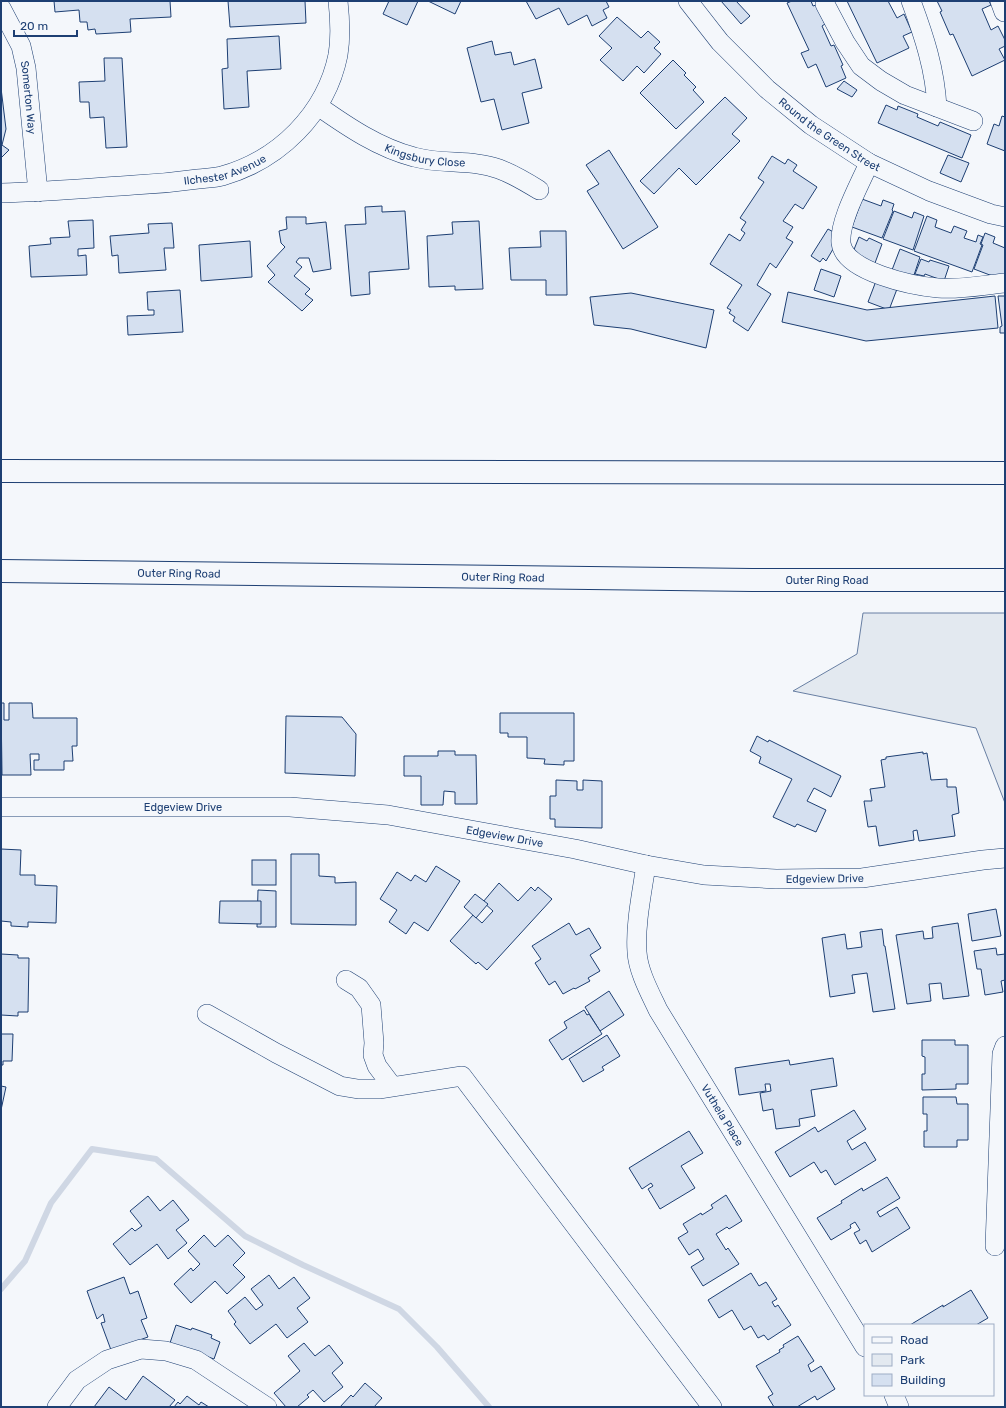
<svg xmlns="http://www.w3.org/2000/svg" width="1006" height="1408" font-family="Rubik,sans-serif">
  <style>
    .green { fill: #e3e9f0; stroke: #687fa3 }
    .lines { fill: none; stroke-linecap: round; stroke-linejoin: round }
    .stream { stroke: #cfd7e4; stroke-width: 6 }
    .building { fill: #d5e0f0; stroke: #1d3f73 }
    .minor-casing { stroke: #1d3f73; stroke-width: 20 }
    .motorway-casing { stroke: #1d3f73; stroke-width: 24 }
    .minor { stroke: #f4f7fb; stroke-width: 19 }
    .motorway { stroke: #f4f7fb; stroke-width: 22 }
    .labels { text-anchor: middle; stroke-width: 3; stroke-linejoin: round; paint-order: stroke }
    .street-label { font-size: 11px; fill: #1d3f73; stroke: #f4f7fb }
  </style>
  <rect width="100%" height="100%" fill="#f4f7fb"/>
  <path class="green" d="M863 613H1005V803L976 728 793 691 857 654Z"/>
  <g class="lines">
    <path class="stream" d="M1 1289 25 1261 51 1203 92 1149 156 1159 245 1236 303 1265 399 1309 437 1347 489 1407"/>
  </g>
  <g class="building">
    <path d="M54 1H170L171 17 130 19 131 32 96 34 95 29 88 30 87 22H80L79 10 55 12Z"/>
    <path d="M228 1H305L306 23 230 27Z"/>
    <path d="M389 1H418L407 25 383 14Z"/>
    <path d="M428 1H461L455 14Z"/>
    <path d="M526 1H606L609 7 603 10 607 18 592 26 587 15 568 25 559 8 536 19Z"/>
    <path d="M721 1H736L750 16 741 24Z"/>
    <path d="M792 1H811L813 6 816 5 825 24 822 26 831 46 834 45 843 65 841 66 846 78 826 87 816 64 808 68 801 53 809 50 787 3Z"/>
    <path d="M847 1H888L897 18 904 14 912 32 903 36 909 48 877 63Z"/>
    <path d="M937 1H989L991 5 982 9 991 30 998 26 1005 40V46L999 49 1005 60 972 76 953 34 950 35 940 12 942 11Z"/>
    <path d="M617 17 641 38 648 31 660 42 654 48 661 54 644 73 637 66 623 81 600 60 612 48 599 36Z"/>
    <path d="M279 36 281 69 247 71 249 107 224 109 222 69 228 68 227 39Z"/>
    <path d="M492 41 495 55 511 52 514 65 535 59 542 88 522 93 529 123 502 130 494 99 481 102 467 48Z"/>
    <path d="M104 58H122L127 147 106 148 104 117 90 118 89 102H80L79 82 105 81Z"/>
    <path d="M673 60 686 73 684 75 696 87 693 90 704 102 676 129 640 93Z"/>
    <path d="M844 81 857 90 852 97 837 89Z"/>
    <path d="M1 88 6 129 2 145 9 150 1 158Z"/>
    <path d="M725 97 747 118 732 134 740 141 696 185 679 168 654 194 640 181Z"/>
    <path d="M886 105 897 110 898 106 918 114 917 117 938 126 940 122 971 135 962 158 878 123Z"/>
    <path d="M1002 116 1005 117V151L987 144 994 124 999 126Z"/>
    <path d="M609 150 658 227 623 249 587 191 599 184 586 165Z"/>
    <path d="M948 155 969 163 961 182 940 173Z"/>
    <path d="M772 156 785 164 788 159 797 165 793 171 817 187 803 209 795 204 783 221 793 227 786 238 793 242 776 268 770 263 757 285 771 294 748 331 733 321 735 317 729 313 731 310 727 308 742 285 710 264 729 234 740 241 745 233 741 230 746 222 740 218 764 182 758 178Z"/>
    <path d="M862 199 881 206 883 200 894 204 892 210 893 211 882 238 852 227Z"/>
    <path d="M382 206V212L405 211 409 269 369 272 370 294 351 296 345 225 366 224 365 207Z"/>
    <path d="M894 211 912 218 914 212 924 216 913 250 883 239Z"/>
    <path d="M927 216 937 220 935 227 951 233 954 226 967 231 964 238 976 242 978 235 983 237 980 244 982 245 972 272 914 251Z"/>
    <path d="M286 217H306V224L326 222 331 269 313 272 309 258H299L296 262 302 267 294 276 310 289 305 294 313 300 302 311 268 282 275 275 267 266 285 247 281 243 279 231 287 229Z"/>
    <path d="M93 220 94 248 78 249V256L86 255 87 275 31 277 29 246 51 244 50 238 70 237 68 221Z"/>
    <path d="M479 221 483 289 455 290V286L429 287 427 236 453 234 452 222Z"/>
    <path d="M172 223 174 248H164L166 270 119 273 118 255 112 256 110 236 149 233 148 224Z"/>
    <path d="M828 229 837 234 839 239 826 261 823 258 820 262 811 256Z"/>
    <path d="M540 231H566L567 295H546V280H511L509 248 541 247Z"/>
    <path d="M985 233 995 237 993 243 1005 248V274L1003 280 974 269 983 245 981 244Z"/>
    <path d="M859 237 867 241 869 238 882 244 875 263 861 258 853 252Z"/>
    <path d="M250 241 252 277 201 281 199 245Z"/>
    <path d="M900 249 920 257 913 278 892 270Z"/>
    <path d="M921 259 929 262 930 260 949 266 944 281 925 274 924 276 915 274Z"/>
    <path d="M821 269 841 276 834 297 814 290Z"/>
    <path d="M876 281 897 289 889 310 868 302Z"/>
    <path d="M180 290 183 332 128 335 127 316 154 315V310H148L147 292Z"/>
    <path d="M788 292 867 310 995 296 998 328 866 341 782 322Z"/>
    <path d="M631 293 714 310 706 348 631 329 594 325 590 297Z"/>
    <path d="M998 296H1005V333H1000V327L1002 326Z"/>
    <path d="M1 703H4V720H9V703H32L33 718H77V746H72L73 761H64V770H34V760H39V754H30L31 775H2Z"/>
    <path d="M500 713H574V761H564V765L544 764 545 759 527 758V737H508V733H500Z"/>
    <path d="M286 716 342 717 356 734 355 776 285 773Z"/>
    <path d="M757 736 768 742 769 740 841 776 831 797 814 788 807 801 826 810 816 832 797 824 795 827 773 817 792 779 759 763 761 757 750 751Z"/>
    <path d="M438 751H455V755H476L477 804H455V792L444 791 443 805H421V776H404V756H438Z"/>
    <path d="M923 752V754L927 753 931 780 947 779V787H956L959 813 952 815 955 836 919 841 917 830 913 831 914 840 879 846 876 826 868 827 864 801H872L870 789 885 787 881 760 886 759V757Z"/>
    <path d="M556 780 577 781V790H583V780L602 781V828L555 827V819H550V796H556Z"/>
    <path d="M1 849 21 850 20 875H35V885L57 886 56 923 28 922V927L11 926V922L1 921Z"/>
    <path d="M291 854H319V876L335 877V883L356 882V925L291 924Z"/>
    <rect x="252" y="860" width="24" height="25"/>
    <path d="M436 866 460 881 428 931 414 922 406 934 389 922 397 910 380 899 397 872 411 881 415 875 426 882Z"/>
    <path d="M499 883 518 901 531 887 535 891 538 887 552 899 487 970 478 962 476 964 450 941 473 915 482 923 493 911 483 902Z"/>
    <path d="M258 890 276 891V927H257Z"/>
    <path d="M475 894 488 904 476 918 464 907Z"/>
    <path d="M220 901H261V924L219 923Z"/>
    <path d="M996 909 1001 936 972 941 968 914Z"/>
    <path d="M569 923 576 935 589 928 601 948 590 955 600 971 588 978 590 981 575 989 574 988 563 994 555 981 549 985 535 963 541 959 532 946Z"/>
    <path d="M958 923 969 996 943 999 941 983 929 984 931 1001 907 1004 896 935 923 931 924 939 933 938 932 927Z"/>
    <path d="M882 929 884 946H885L895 1009 873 1012 867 973 852 975 855 993 830 997 822 938 845 934 847 949 862 947 860 932Z"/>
    <path d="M996 948 997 955 1005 954V980L1001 981 1003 992 985 995 981 969H977L974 951Z"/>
    <path d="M1 954 18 955V958H29L28 1012H18V1016L1 1015Z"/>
    <path d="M609 991 624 1015 600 1031 585 1007Z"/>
    <path d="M584 1010 587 1015 589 1014 602 1034 562 1060 549 1040 567 1028 564 1022Z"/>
    <path d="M1 1027V1034H13L12 1061H3V1065H1Z"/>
    <path d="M607 1035 620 1056 602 1067 604 1070 583 1082 569 1059Z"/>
    <path d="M922 1040H955V1045H968V1084H956V1089L922 1090V1074H925V1057L922 1056Z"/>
    <path d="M833 1058 837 1086 811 1090 815 1116 799 1119 800 1126 776 1129 773 1109 763 1111 760 1093 771 1091 770 1084H765L766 1091 739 1095 735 1068 789 1060 790 1065Z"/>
    <path d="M1 1086 6 1087 1 1110Z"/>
    <path d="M923 1097H956L957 1104H968V1140H957V1147H924V1131H927V1114H923Z"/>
    <path d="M854 1110 866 1129 847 1141 852 1150 865 1142 876 1160 835 1185 826 1170 821 1173 814 1162 790 1177 775 1152 815 1127 818 1132Z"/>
    <path d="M689 1131 703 1153 681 1166 695 1188 660 1209 648 1189 653 1186 651 1183 642 1189 629 1168Z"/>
    <path d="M887 1177 900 1198 877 1212 880 1217 897 1207 910 1228 872 1252 866 1240 860 1244 854 1233 860 1230 855 1222 850 1225 851 1228 831 1240 817 1218 842 1203 841 1201 862 1188 863 1191Z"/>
    <path d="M726 1195 742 1221 729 1229 727 1227 716 1234 726 1250 728 1248 739 1264 703 1286 691 1267 704 1259 698 1249 689 1255 678 1238 688 1232 683 1224 701 1213 702 1215 713 1208 711 1205Z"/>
    <path d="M148 1196 160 1211 173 1200 189 1220 176 1230 187 1243 168 1259 157 1244 130 1265 113 1244 132 1228 135 1231 142 1226 130 1211Z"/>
    <path d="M204 1235 215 1247 228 1235 245 1253 233 1265 245 1277 227 1294 215 1281 191 1303 174 1284 191 1268 193 1271 200 1264 188 1251Z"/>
    <path d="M751 1273 759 1286 766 1282 777 1299 772 1302 775 1307 778 1305 791 1325 768 1340 764 1335 758 1338 751 1326 744 1330 732 1310 719 1318 708 1300Z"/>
    <path d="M269 1275 279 1289 294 1277 310 1298 297 1308 308 1322 287 1338 276 1324 250 1344 234 1324 236 1322 228 1311 245 1297 256 1310 263 1305 251 1289Z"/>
    <path d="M124 1277 130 1294 138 1291 147 1318 141 1320 148 1337 111 1350 101 1323 105 1322 103 1314 97 1319 87 1291Z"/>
    <path d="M971 1290 988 1318 976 1325H910L943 1305V1307Z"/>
    <path d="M176 1325 191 1330 192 1328 212 1335 211 1338 220 1342 214 1359 170 1343Z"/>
    <path d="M798 1336 814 1361 808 1365 811 1372 821 1366 835 1389 817 1400 815 1396 797 1407H774L768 1397 773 1394 756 1366 780 1352 779 1350 784 1347 783 1345Z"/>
    <path d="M304 1343 315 1356 329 1345 343 1363 332 1373 343 1387 324 1402 313 1390 307 1395 309 1397 297 1407H286L274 1393 300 1371 288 1356Z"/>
    <path d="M143 1376 175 1400 169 1407H94L109 1387 126 1400Z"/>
    <path d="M365 1383 382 1398 374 1407H340L351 1395 353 1397Z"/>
    <path d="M187 1396 199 1405 201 1402 209 1407H174L178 1402 180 1404Z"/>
  </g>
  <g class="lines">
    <g class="minor-casing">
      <g id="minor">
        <path id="s1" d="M688 1 720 42 767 89 811 125 869 163 929 191 991 214 1005 217"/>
        <path d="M911 1C924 36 935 69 937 107"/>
        <path d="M1000 1 1004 12"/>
        <path d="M825 4 845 42 861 66 881 81 905 95 973 121"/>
        <path id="s2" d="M1 8 21 46 26 68 38 192"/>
        <path id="s3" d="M318 106C348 127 379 148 414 157 442 165 472 159 499 169 513 174 526 182 539 190"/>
        <path d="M869 163C860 184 839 221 841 243 844 272 914 286 938 288 960 290 983 285 1005 283"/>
        <path id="s4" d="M1 193C45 192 90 188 134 185 156 184 177 182 198 179 206 178 214 178 222 176 279 160 326 114 338 55 341 37 340 19 338 1"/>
        <path id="s5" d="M1 807H290L388 815 575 849 646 865 704 875 776 879 862 878 983 860 1005 858"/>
        <path id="s6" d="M646 865C642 892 635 925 637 952 638 971 650 993 658 1010L865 1347"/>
        <path d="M346 980 359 988 371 1005 374 1043 373 1055 377 1066 392 1086"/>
        <path d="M207 1014 276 1053 340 1086 358 1089H379L462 1076 712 1407"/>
        <path d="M995 1246 1002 1054 1005 1046"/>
        <path d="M894 1395 899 1407"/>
        <path d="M57 1407 77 1380 107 1360 141 1349 166 1351 196 1360 267 1407"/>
      </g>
    </g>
    <g class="motorway-casing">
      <g id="motorway">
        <path d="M1 471 1005 473"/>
        <path id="s7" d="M1 571 752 580H1005"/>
      </g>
    </g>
    <use href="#minor" class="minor"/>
    <use href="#motorway" class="motorway"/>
  </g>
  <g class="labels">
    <g class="street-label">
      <text dy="4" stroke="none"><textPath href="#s2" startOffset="95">Somerton Way</textPath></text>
      <text dy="4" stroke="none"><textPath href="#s1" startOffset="196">Round the Green Street</textPath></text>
      <text dy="4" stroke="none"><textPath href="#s3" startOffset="120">Kingsbury Close</textPath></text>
      <text dy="4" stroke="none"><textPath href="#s4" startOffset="226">Ilchester Avenue</textPath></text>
      <text dy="4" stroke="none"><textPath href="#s7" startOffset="178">Outer Ring Road</textPath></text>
      <text dy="4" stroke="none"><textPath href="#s7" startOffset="502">Outer Ring Road</textPath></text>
      <text dy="4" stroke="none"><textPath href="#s7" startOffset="826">Outer Ring Road</textPath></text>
      <text dy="4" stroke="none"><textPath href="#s5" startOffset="182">Edgeview Drive</textPath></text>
      <text dy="4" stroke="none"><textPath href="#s5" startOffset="506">Edgeview Drive</textPath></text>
      <text dy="4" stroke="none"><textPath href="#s5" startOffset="830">Edgeview Drive</textPath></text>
      <text dy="4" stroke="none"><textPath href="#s6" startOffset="273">Vuthela Place</textPath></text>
    </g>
  </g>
  <rect width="1006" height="1408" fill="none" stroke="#1d3f73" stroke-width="4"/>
  <rect x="864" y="1324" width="130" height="72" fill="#f4f7fb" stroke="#9eadc5"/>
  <rect x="872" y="1337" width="20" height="6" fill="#f4f7fb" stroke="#9eadc5"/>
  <text x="900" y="1344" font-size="12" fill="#1d3f73">Road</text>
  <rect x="872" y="1354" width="20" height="12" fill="#e3e9f0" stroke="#9eadc5"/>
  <text x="900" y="1364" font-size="12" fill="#1d3f73">Park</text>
  <rect x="872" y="1374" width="20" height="12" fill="#d5e0f0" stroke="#9eadc5"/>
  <text x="900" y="1384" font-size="12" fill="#1d3f73">Building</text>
  <path d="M14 30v6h63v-6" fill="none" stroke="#1d3f73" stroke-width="2"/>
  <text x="20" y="30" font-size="12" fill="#1d3f73" stroke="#f4f7fb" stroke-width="3" paint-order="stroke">20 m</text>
</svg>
